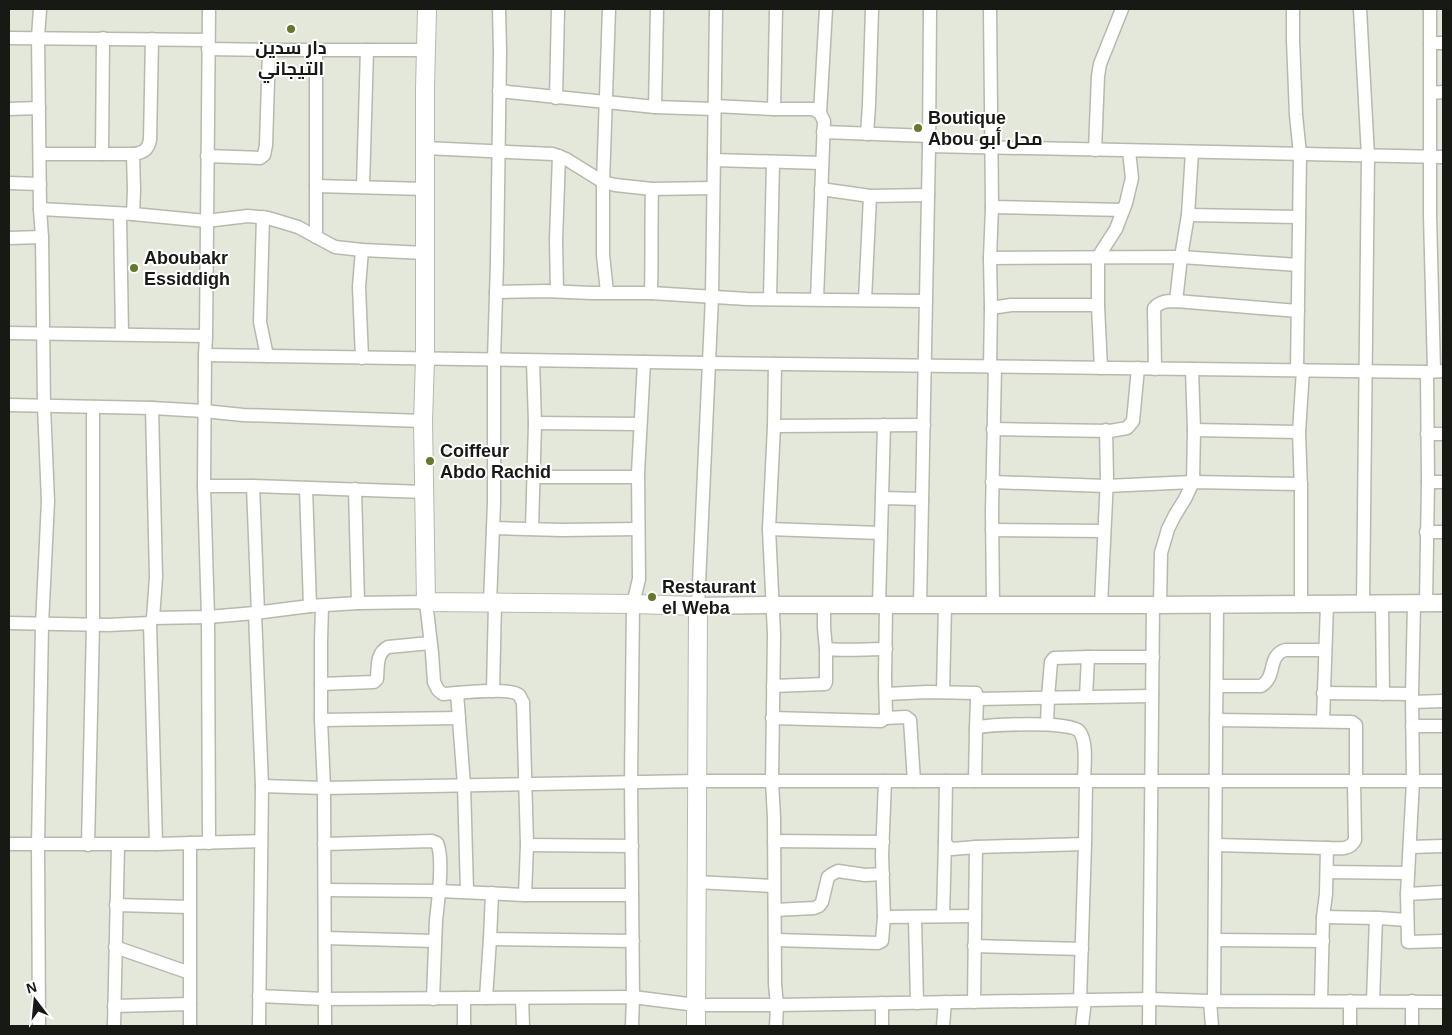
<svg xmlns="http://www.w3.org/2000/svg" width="1452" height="1035" font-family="Helvetica,Cairo,sans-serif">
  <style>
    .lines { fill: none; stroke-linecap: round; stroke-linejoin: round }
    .minor-casing { stroke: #b5baac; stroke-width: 15 }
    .tertiary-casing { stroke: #b5baac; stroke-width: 19 }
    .secondary-casing { stroke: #b5baac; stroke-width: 20 }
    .minor { stroke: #fff; stroke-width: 12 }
    .tertiary { stroke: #fff; stroke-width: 16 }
    .secondary { stroke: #fff; stroke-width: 18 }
    .poi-dot { fill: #637a2b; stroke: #fff; stroke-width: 2 }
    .labels { text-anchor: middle; stroke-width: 4; stroke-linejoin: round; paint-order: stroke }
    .poi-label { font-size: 18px; font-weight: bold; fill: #171914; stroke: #fff; text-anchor: start }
  </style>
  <rect width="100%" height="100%" fill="#e3e8da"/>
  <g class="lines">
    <g class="minor-casing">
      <g id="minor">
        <path d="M209 9 206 336 205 355 204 486 208 617 209 843"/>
        <path d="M990 9 992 207 990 258 991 308 990 367"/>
        <path d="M1293 9V40L1296 115 1300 154 1297 370"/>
        <path d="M1360 9 1368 156 1363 604"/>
        <path d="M1430 9V216L1434 370"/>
        <path d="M9 38 208 40"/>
        <path d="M1430 43H1443"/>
        <path d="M208 49 269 50H426"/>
        <path d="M499 91 655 107 714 109"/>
        <path d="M1431 93 1443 92"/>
        <path d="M556 98 558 9"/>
        <path d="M714 106 774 109H813L820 113 824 121 817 299"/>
        <path d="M655 107 657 9"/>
        <path d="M9 109 39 108"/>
        <path d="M774 109 776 9"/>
        <path d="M820 113 826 9"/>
        <path d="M823 132 929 136"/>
        <path d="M867 134 869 105 872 9"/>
        <path d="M929 146 1443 157"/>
        <path d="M425 148 553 154 566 159 603 182 615 185 652 189 713 188"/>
        <path d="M1095 150 1098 76 1100 64 1122 9"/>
        <path d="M40 154H133C143 153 148 150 150 140L152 39"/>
        <path d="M102 154 103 38"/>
        <path d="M207 156 260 158 264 155 266 145 269 50"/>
        <path d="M714 160 822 163"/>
        <path d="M9 183 40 184"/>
        <path d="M316 186 425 189"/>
        <path d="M363 186 367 50"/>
        <path d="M821 189 870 196 928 195"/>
        <path d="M992 207 1123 210"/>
        <path d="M40 209 133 214 134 190 133 154"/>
        <path d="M120 214 122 334"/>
        <path d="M133 214 206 221 248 216 268 218 298 227 335 247 362 250 425 253"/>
        <path d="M1188 215 1299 217"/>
        <path d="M263 217 260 322 267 356"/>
        <path d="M316 237V50"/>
        <path d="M9 238 42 237"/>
        <path d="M990 258 1181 257 1298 265"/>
        <path d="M557 291 556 240 559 156"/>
        <path d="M496 292 545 291 592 293H651L747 299 926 301"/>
        <path d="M607 292 603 255V182L609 9"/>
        <path d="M651 293C652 258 651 223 652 189"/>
        <path d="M770 299 773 162"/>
        <path d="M865 300 870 196"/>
        <path d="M1176 301 1181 257 1188 215 1192 152"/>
        <path d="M991 308 1011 305H1098"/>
        <path d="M9 333 206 336"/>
        <path d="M205 355 709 363 1427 372 1443 371"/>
        <path d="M362 358 359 287 362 250"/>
        <path d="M775 364 774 426 769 529 774 634 772 781 774 818 775 984 777 1005 776 1026"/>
        <path d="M1101 368 1098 306V257L1116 229 1126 203 1132 178 1129 151"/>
        <path d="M1155 369 1154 308C1161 301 1167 301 1176 301L1298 311"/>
        <path d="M9 405 152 408 204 411 243 415 423 421"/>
        <path d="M152 408 156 577 153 618"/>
        <path d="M535 423 640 424"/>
        <path d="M774 426 924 425"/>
        <path d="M993 429 1110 431 1127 428 1133 421 1138 368"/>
        <path d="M1194 430 1299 432"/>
        <path d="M1427 434H1443"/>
        <path d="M533 477H638"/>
        <path d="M992 482 1106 486 1193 482 1301 484"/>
        <path d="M1428 482H1443"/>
        <path d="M204 486H253L424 492"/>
        <path d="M253 486 258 613"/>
        <path d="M306 488 310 606"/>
        <path d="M355 489 358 603"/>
        <path d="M882 498 922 499"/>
        <path d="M493 528 562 530 638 529"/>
        <path d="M532 529 535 423 533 361"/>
        <path d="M769 529 880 533"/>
        <path d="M992 530 1104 531"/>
        <path d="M1426 532H1443"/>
        <path d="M490 603 494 503V360L497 262 500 51 499 9"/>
        <path d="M1426 603 1428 482 1427 372"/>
        <path d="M1301 604V490L1299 432 1303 370"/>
        <path d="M1382 604 1383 694"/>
        <path d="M1414 604 1412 694 1413 781 1407 894 1408 942 1443 941"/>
        <path d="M824 605V628L826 649"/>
        <path d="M879 605 884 425"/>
        <path d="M886 605 885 678 886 715 885 718 906 717 910 720 914 781"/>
        <path d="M920 605 929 146 930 9"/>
        <path d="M993 605 992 511 995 367"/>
        <path d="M1101 605 1107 478 1106 430"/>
        <path d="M1160 605 1161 553 1168 529 1175 515 1185 499 1193 482 1194 430 1192 369"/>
        <path d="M322 606 321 641V720L324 788 325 1026"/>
        <path d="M698 606 712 296 716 9"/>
        <path d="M255 613 262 786 259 1026"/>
        <path d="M9 623 108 625 150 623 153 618 208 617 255 613 310 606 358 603 426 602 432 653 434 682 438 690 443 694C457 693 510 687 519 695 520 696 522 701 523 702L527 845 525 895"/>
        <path d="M150 623 156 844"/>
        <path d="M1088 657H1153"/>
        <path d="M321 684 374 682 377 679C378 667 376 653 388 647L430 643"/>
        <path d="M773 686 825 684 826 682V649C845 651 866 649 886 649"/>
        <path d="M1217 686H1261C1277 677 1267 656 1285 650H1324"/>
        <path d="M493 691 495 603"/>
        <path d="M943 692 945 605"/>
        <path d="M457 693 464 785 467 891"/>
        <path d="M1323 693 1412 694"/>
        <path d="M886 694 927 692 976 693 977 699 1152 696"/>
        <path d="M1412 702 1443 701"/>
        <path d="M772 718 881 721 885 718"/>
        <path d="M321 720 459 718"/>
        <path d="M1216 720 1352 722 1356 725V781"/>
        <path d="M1323 721 1327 604"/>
        <path d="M1047 724 1048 697 1051 662 1054 658 1088 657 1086 697"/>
        <path d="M1412 726H1443"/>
        <path d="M976 728 977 699"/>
        <path d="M946 781 945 841 947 846 952 849 976 847 1085 844"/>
        <path d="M975 781 976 728C991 724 1070 721 1079 731 1088 741 1084 769 1084 781"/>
        <path d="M262 786 324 788 697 781H1443"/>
        <path d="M774 841 883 842"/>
        <path d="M9 844H156L261 841"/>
        <path d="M324 844 432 841 437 843C444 858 438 903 436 920 435 946 434 973 433 999"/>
        <path d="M88 845 93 625V407"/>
        <path d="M527 845 632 846"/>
        <path d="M1216 845 1327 848 1326 894 1323 917 1321 1001"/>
        <path d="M1410 847 1443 846"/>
        <path d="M1327 848C1338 848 1350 851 1355 840L1354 781"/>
        <path d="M1327 872 1408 873"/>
        <path d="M696 882 774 886"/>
        <path d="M325 890 439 891 525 895H632"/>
        <path d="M492 893 490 939 633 941"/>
        <path d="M1407 894 1443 892"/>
        <path d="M116 905 190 907"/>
        <path d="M775 910 814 908 819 906 822 902 828 877 832 874 838 871 865 875 883 874"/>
        <path d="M943 916 945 841"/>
        <path d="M884 917 882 855 885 781"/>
        <path d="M1323 917 1379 918 1407 920"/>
        <path d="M915 918 917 1003"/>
        <path d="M325 938 435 941"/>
        <path d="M775 940 878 943 882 941 884 917 975 916"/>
        <path d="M1215 940 1323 941"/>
        <path d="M974 946 1082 949"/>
        <path d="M115 947 190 973"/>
        <path d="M259 996 325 999 633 997 696 1005H777L1150 999 1210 1001 1443 1002"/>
        <path d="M464 998V1026"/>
        <path d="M486 998 490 939"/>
        <path d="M522 998 523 1026"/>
        <path d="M1080 1000 1085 844 1086 781"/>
        <path d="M1210 1001 1212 1026"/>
        <path d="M1214 1001 1217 605"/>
        <path d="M1350 1001V1026"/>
        <path d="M1373 1001 1376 918"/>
        <path d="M1412 1001V1026"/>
        <path d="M974 1002 976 847"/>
        <path d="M882 1003V1026"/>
        <path d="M114 1006 190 1004"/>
        <path d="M39 1026 38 845 42 625 48 501 44 406 42 237 40 209 38 37 40 9"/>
        <path d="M114 1026 118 845"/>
        <path d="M190 1026V843"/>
        <path d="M632 1026 633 997 631 782 633 604 639 579 638 473 644 362"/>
        <path d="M943 1026 945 1002"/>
        <path d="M1082 1026 1085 1000"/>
        <path d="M1149 1026 1153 605"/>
      </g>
    </g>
    <g class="tertiary-casing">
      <path id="tertiary" d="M698 606 771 605H1153L1443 603"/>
    </g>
    <g class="secondary-casing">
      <path id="secondary" d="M427 9 425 89V359L423 421 426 602 633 604 698 606 696 1026"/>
    </g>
    <use href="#minor" class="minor"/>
    <use href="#tertiary" class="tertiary"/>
    <use href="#secondary" class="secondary"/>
  </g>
  <g class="poi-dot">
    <circle cx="291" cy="29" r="5"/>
    <circle cx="918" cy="128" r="5"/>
    <circle cx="134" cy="268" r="5"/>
    <circle cx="430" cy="461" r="5"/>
    <circle cx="652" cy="597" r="5"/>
  </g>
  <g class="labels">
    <g class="poi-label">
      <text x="291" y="54" text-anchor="middle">دار سدين<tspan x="291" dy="21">التيجاني</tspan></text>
      <text x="928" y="124">Boutique<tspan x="928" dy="21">Abou محل أبو</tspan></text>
      <text x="144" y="264">Aboubakr<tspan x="144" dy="21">Essiddigh</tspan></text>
      <text x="440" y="457">Coiffeur<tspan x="440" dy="21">Abdo Rachid</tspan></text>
      <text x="662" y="593">Restaurant<tspan x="662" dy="21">el Weba</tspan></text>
    </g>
  </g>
  <rect width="1452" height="1035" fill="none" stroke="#171914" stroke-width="20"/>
  <g transform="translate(35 1000) rotate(344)" stroke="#ffffff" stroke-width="4" paint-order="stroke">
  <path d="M0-4L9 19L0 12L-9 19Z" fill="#171914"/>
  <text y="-8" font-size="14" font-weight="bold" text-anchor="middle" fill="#171914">N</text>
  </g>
</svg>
